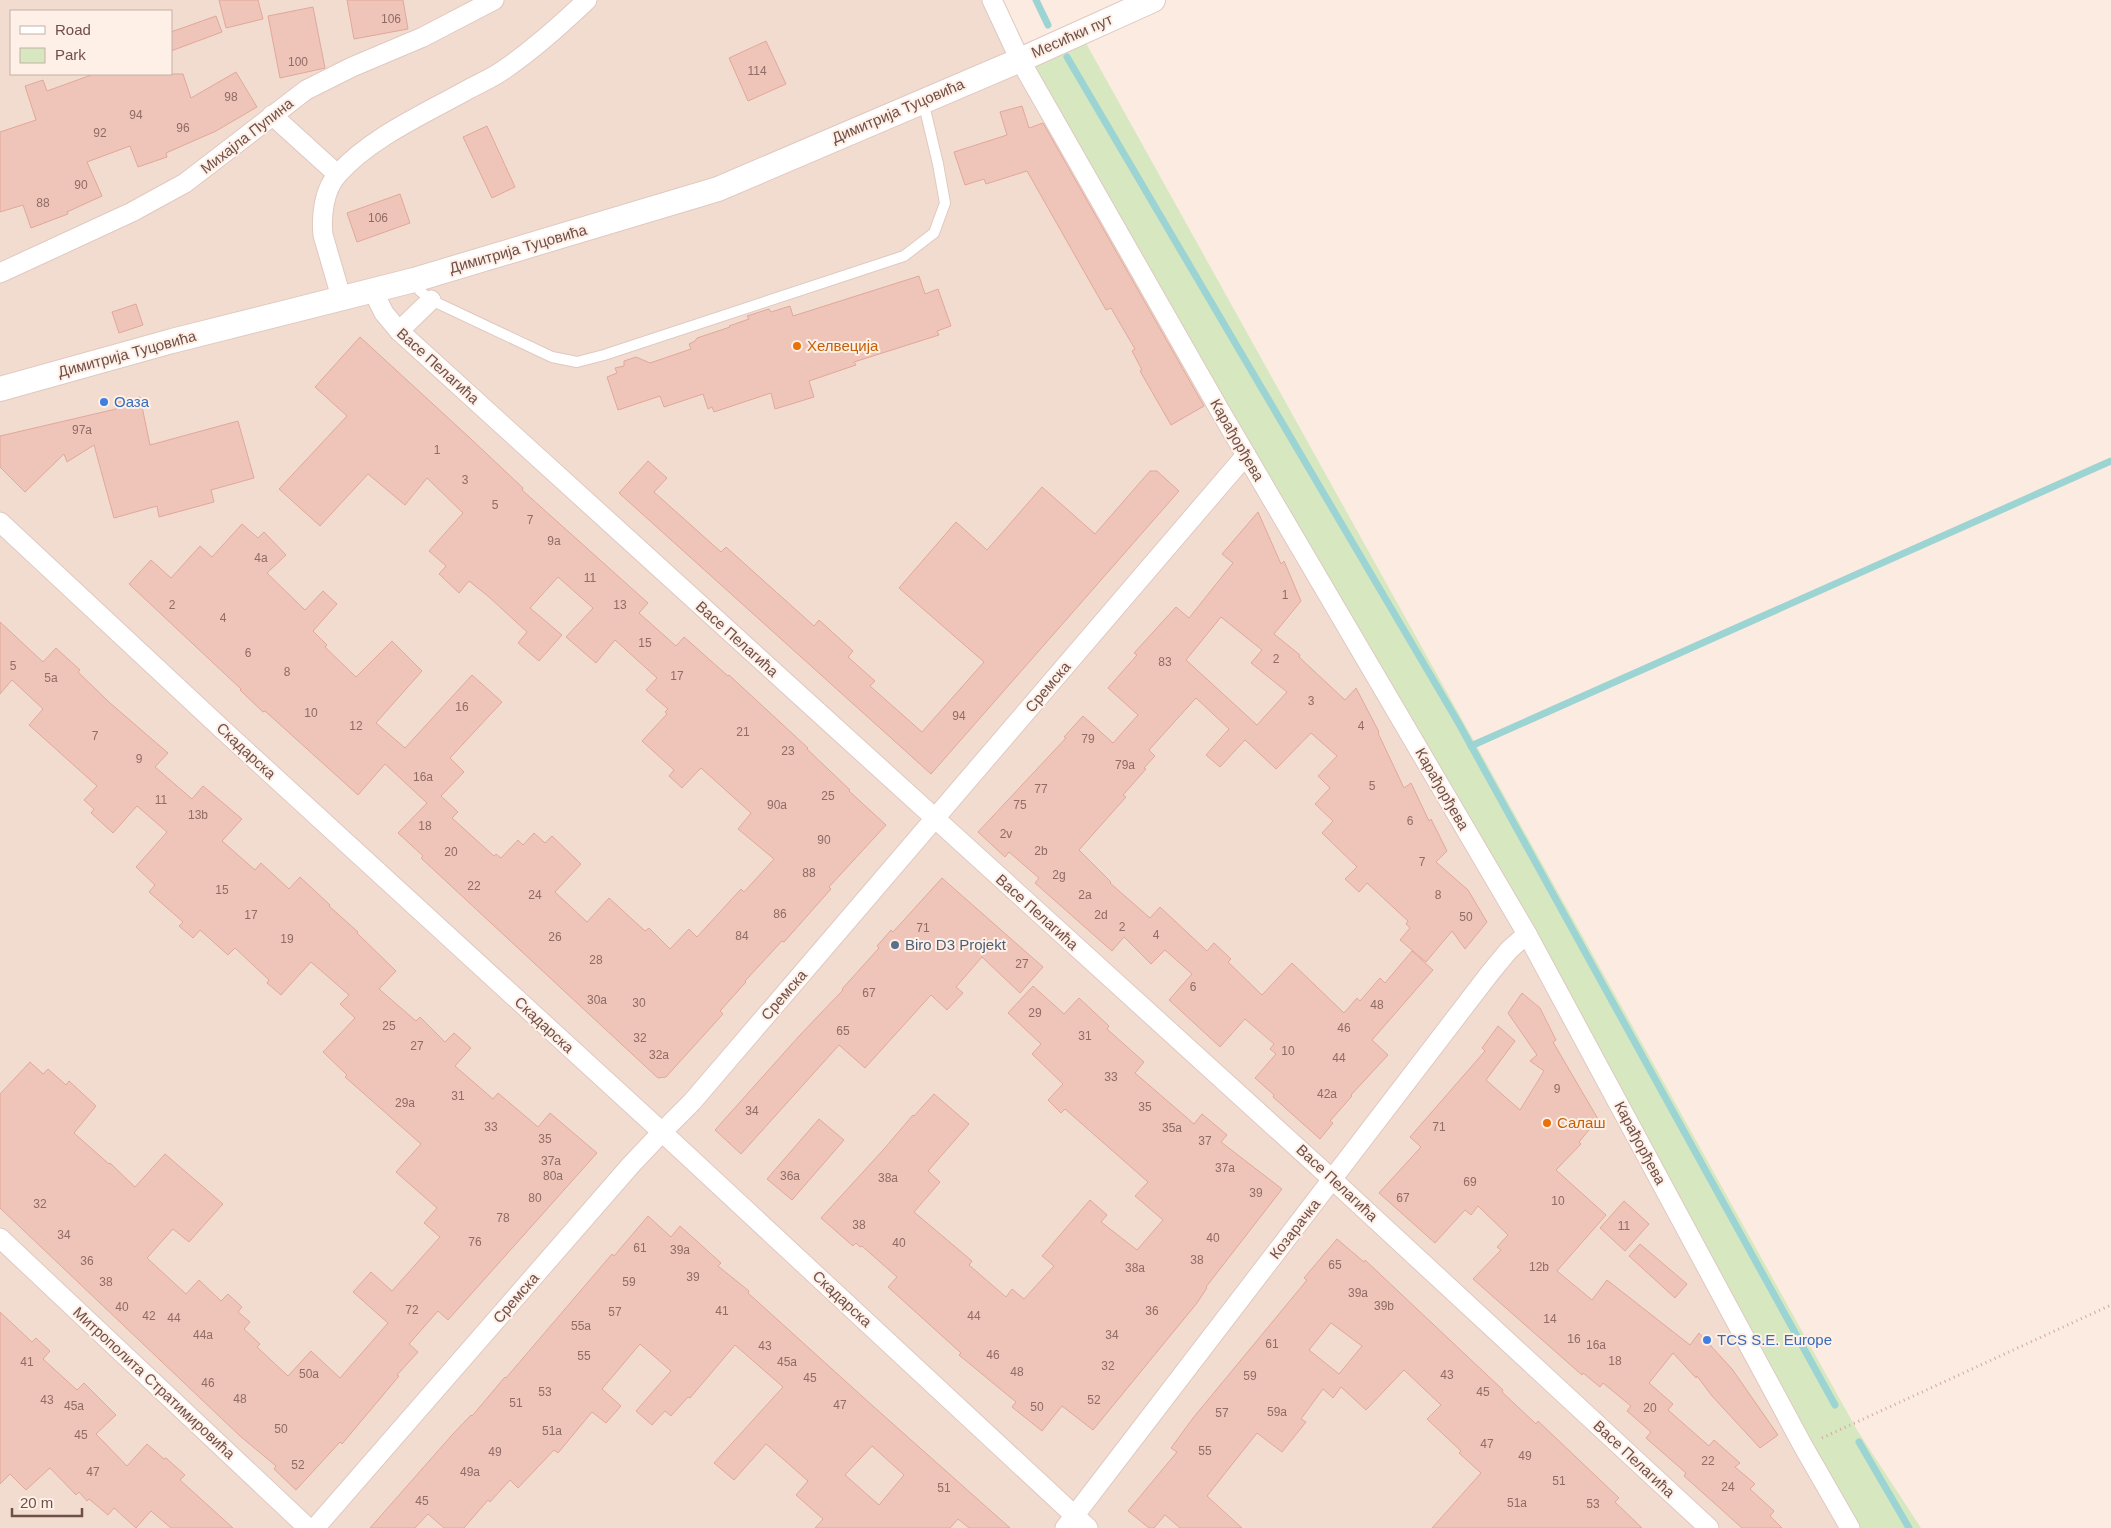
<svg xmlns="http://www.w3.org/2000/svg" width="2111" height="1528" font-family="Arial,sans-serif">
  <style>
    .residential { fill: #f2dccf; fill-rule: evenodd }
    .green { fill: #d7e7c0 }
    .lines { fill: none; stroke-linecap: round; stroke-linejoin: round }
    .stream { stroke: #9cd4d3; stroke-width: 7 }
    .building { fill: #efc4b9; stroke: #e1a89a; fill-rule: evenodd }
    .service-casing { stroke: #e0c8c0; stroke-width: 12 }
    .minor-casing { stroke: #e0c8c0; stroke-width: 21 }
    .tertiary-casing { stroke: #e0c8c0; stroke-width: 26 }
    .path { stroke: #d3a89d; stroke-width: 3; stroke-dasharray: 1 4; stroke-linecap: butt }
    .service { stroke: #fff; stroke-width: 10 }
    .minor { stroke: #fff; stroke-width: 19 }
    .tertiary { stroke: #fff; stroke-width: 24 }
    .food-dot { fill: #e8710a; stroke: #fef0e6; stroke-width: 2 }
    .shop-dot { fill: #3f7fe0; stroke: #fef0e6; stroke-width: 2 }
    .service-dot { fill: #5c6f8a; stroke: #fef0e6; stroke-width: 2 }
    .labels { text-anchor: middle; stroke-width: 4; stroke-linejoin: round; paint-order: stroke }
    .number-label { font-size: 12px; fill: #906c65 }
    .street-label { font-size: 15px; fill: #704f49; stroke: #fef0e6 }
    .food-label { font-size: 15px; fill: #c56008; stroke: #fef0e6; text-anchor: start }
    .shop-label { font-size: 15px; fill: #366cbe; stroke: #fef0e6; text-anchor: start }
    .service-label { font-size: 15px; fill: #4e5e75; stroke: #fef0e6; text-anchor: start }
  </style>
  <rect width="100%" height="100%" fill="#fbebe0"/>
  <path class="residential" d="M0 0H986L1526 944 1843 1528H0ZM11 11H171V74H11Z"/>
  <path class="green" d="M1082 36 1857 1430 1921 1528H1853L1027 63Z"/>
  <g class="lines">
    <g class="stream">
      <path d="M1036 0 1048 25"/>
      <path d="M1067 57 1458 722 1835 1405"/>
      <path d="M1471 746 2111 461"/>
      <path d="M1859 1442 1909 1528"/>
    </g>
  </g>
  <g class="building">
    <path d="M219 0H258L263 19 226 28Z"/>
    <path d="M347 0H403L408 29 354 39Z"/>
    <path d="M313 7 325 68 280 78 268 16Z"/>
    <path d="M216 16 222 32 171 51V32Z"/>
    <path d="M766 41 786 84 748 101 729 58Z"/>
    <path d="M236 72 257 107 216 131 166 153 167 157 138 167 130 146 87 162 102 196 67 212 68 214 31 228 23 205 0 212V132L36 120 25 86 43 80 47 91 94 74H183L191 98Z"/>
    <path d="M1022 106 1029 128 1043 123 1204 406 1171 425 1140 371 1142 370 1132 351 1135 349 1111 308 1106 310 1027 171 986 184 984 179 965 185 954 152 1007 135 1000 112Z"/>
    <path d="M487 126 515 187 492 198 463 137Z"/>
    <path d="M400 194 410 223 357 242 347 213Z"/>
    <path d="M919 276 925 294 938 289 951 326 937 331 939 335 854 362 856 365 809 381 814 397 775 409 771 393 714 412 712 407 708 409 703 394 664 407 660 396 618 410 607 377 617 373 615 368 624 366V361L636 357 650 363 691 349 689 344 695 341 697 338 730 327 729 326 749 319 747 316 769 309 771 312 790 306 793 316Z"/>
    <path d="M136 304 143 325 119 333 112 312Z"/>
    <path d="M360 337 471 439 523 488 522 490 648 603 639 613 676 646 684 637 728 676 729 675 808 748 807 749 850 790 849 791 886 825 829 887 831 889 784 942 782 941 745 981 746 982 720 1011 723 1014 666 1077 658 1078 618 1041 421 858 423 856 398 833 427 803 385 764 358 795 265 711 263 712 240 690 241 689 129 584 151 560 171 578 200 546 212 557 242 524 258 538 264 532 286 555 267 573 305 610 323 591 337 604 313 631 327 645 325 647 356 677 392 641 422 671 376 723 405 748 472 675 502 702 450 758 464 772 441 796 458 812 452 818 494 856 496 854 501 858 518 840 523 845 534 833 545 843 552 836 581 864 555 892 587 922 609 898 645 931 649 928 670 949 689 929 697 937 741 889 744 892 774 859 738 829 751 813 701 768 682 788 669 776 674 770 642 741 667 714 665 712 668 709 646 690 657 678 615 640 596 663 566 637 593 608 558 577 530 608 562 635 539 661 518 643 527 632 489 597 469 581 459 593 439 574 446 566 429 551 463 513 427 478 405 505 368 474 320 526 279 489 347 416 315 387Z"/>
    <path d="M140 397 150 445 238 421 254 478 211 490 214 502 159 517 157 506 114 518 94 445 67 462 64 454 25 492 0 467V436L116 409 114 403Z"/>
    <path d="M648 461 667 478 654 492 721 552 726 547 814 626 819 620 853 651 848 657 875 681 870 686 922 732 984 662 899 588 956 522 987 550 1042 487 1095 534 1150 471H1157L1179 491 931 774 619 493Z"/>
    <path d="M1258 512 1281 564 1284 561 1301 601 1274 634 1300 655 1299 657 1345 700 1356 688 1379 732 1378 733 1404 788 1411 783 1429 821 1431 819 1447 851 1436 862 1468 890 1487 922 1465 949 1452 931 1426 962 1400 940 1410 928 1406 924 1408 921 1367 883 1359 892 1345 879 1357 867 1322 833 1333 821 1315 804 1330 788 1318 776 1337 756 1311 733 1276 769 1245 740 1220 767 1206 755 1229 729 1196 698 1149 750 1155 756 1144 768 1146 769 1123 795 1126 797 1079 850 1111 882 1110 883 1150 918 1160 907 1207 951 1214 943 1231 959 1228 962 1262 995 1292 963 1344 1013 1357 998 1360 1001 1380 978 1385 983 1412 951 1433 970 1372 1040 1388 1055 1351 1095 1352 1096 1330 1121 1333 1123 1320 1139 1273 1097 1274 1095 1255 1078 1276 1054 1270 1049 1274 1044 1245 1019 1220 1047 1169 1000 1192 974 1165 950 1151 964 1124 937 1112 951 1035 883 1039 878 1009 852 1005 857 978 832 1066 738 1064 737 1083 716 1113 743 1138 715 1108 688 1137 655 1134 653 1176 607 1189 618 1233 563 1222 554ZM1221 617 1262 650 1251 663 1287 692 1257 725 1186 660Z"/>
    <path d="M0 622 43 662 56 648 80 670 78 672 110 703 168 753 155 767 192 799 203 786 242 819 222 841 255 870 261 863 289 889 300 877 330 905 329 906 358 932 357 933 396 971 379 989 416 1021 420 1017 445 1042 454 1033 471 1048 455 1066 493 1099 498 1093 538 1127 550 1113 597 1153 448 1320 438 1311 409 1344 418 1352 397 1375 399 1376 342 1444 340 1442 296 1490 274 1469 276 1466 240 1436 0 1208V1094L30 1062 43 1074 48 1069 66 1085 69 1081 96 1106 74 1133 109 1164 110 1163 135 1187 165 1154 223 1204 189 1242 173 1229 147 1258 186 1294 199 1280 221 1301 228 1294 242 1307 238 1312 250 1322 244 1329 260 1344 257 1347 288 1376 311 1351 340 1378 388 1323 353 1292 371 1272 392 1291 440 1237 424 1223 437 1208 396 1172 421 1144 345 1077 347 1075 323 1052 355 1018 340 1004 349 995 311 962 281 995 267 983 269 980 235 948 228 955 200 930 193 938 179 926 183 922 149 892 155 885 136 867 167 832 137 806 113 833 91 813 94 809 84 800 97 786 29 725 43 709 12 680 0 694Z"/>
    <path d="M942 878 1043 967 1020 993 982 957 956 987 963 993 947 1010 931 995 865 1068 839 1045 741 1154 715 1130 800 1035 843 990 842 989 879 948 877 946 891 930 893 932Z"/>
    <path d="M1033 986 1064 1014 1079 998 1109 1026 1107 1029 1144 1062 1135 1073 1194 1124 1202 1114 1227 1135 1221 1142 1282 1189 1206 1287 1207 1288 1197 1303 1093 1430 1062 1406 1042 1431 1012 1407 1016 1402 959 1355 961 1353 888 1287 897 1277 862 1246 860 1247 856 1243 853 1246 821 1218 884 1149 913 1115 914 1116 934 1094 969 1124 928 1171 940 1182 914 1212 972 1261 969 1265 1006 1297 1012 1289 1024 1299 1054 1266 1042 1256 1090 1200 1107 1215 1101 1222 1137 1250 1163 1220 1135 1196 1148 1182 1065 1109 1061 1113 1048 1100 1063 1084 1032 1054 1041 1044 1008 1013Z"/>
    <path d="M1522 993 1540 1008 1556 1040 1553 1042 1598 1119 1579 1142 1581 1144 1556 1170 1606 1215 1557 1271 1592 1300 1607 1280 1690 1345 1699 1333 1732 1369 1778 1435 1760 1448 1712 1396 1697 1376 1696 1378 1673 1353 1649 1383 1673 1404 1668 1410 1709 1446 1714 1440 1740 1463 1735 1467 1755 1484 1750 1489 1774 1511 1770 1516 1782 1528H1742L1684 1476 1686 1473 1646 1438 1651 1432 1627 1411 1631 1406 1603 1383 1600 1387 1583 1373 1582 1375 1473 1279 1501 1250 1497 1247 1508 1235 1478 1206 1471 1215 1465 1210 1435 1243 1379 1193 1421 1147 1410 1137 1485 1051 1482 1048 1498 1026 1515 1041 1486 1080 1520 1110 1544 1071 1530 1061 1537 1055 1508 1013Z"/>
    <path d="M819 1119 844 1140 792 1200 767 1179Z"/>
    <path d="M1624 1201 1649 1224 1625 1251 1600 1228Z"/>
    <path d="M648 1216 671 1237 680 1226 700 1244 721 1263 718 1266 749 1291 748 1293 874 1407 1010 1528H969L958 1519 950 1528H815L823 1519 796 1495 808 1481 766 1444 734 1480 714 1463 783 1387 735 1345 690 1398 688 1397 671 1416 665 1411 652 1425 636 1411 671 1371 640 1344 602 1389 621 1406 606 1423 592 1412 558 1453 554 1450 518 1488 510 1480 490 1502 488 1500 464 1528H444L428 1514 415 1528H370L452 1435 471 1415 472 1416 505 1377 506 1378 612 1254 614 1256ZM872 1446 904 1475 879 1505 845 1475Z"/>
    <path d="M1337 1239 1364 1262 1365 1260 1503 1390 1502 1392 1536 1424 1538 1421 1619 1498 1615 1502 1642 1528H1432L1481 1473 1459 1453 1461 1451 1427 1419 1441 1405 1404 1370 1366 1410 1341 1387 1333 1398 1323 1389 1301 1419 1306 1422 1282 1452 1257 1433 1207 1496 1242 1528H1180L1165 1515 1154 1528H1149L1128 1511 1177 1452 1171 1448 1193 1418 1307 1280 1304 1278ZM1331 1323 1362 1346 1339 1374 1309 1350Z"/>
    <path d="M1640 1244 1687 1284 1675 1298 1629 1256Z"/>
    <path d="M0 1312 32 1342 36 1338 50 1351 43 1359 77 1390 84 1383 116 1415 96 1434 127 1466 147 1444 164 1459 166 1458 185 1475 180 1480 233 1528H171L151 1511 136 1528 114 1508 108 1515 89 1499 87 1501 79 1492 76 1495 50 1468 26 1490 10 1474 0 1484Z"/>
  </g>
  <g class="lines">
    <g class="service-casing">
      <path id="service" d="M414 280 420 291 431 300 552 357 577 362 604 355 904 256 934 233 945 203 938 164 923 101"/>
    </g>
    <g class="minor-casing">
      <g id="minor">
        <path d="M992 0 1020 60 1219 409 1527 934 1803 1446 1850 1528"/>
        <path d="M272 115 337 174"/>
        <path d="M0 273 132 212 185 183 306 90 352 67 423 37 494 0"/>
        <path d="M372 289 384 313 399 331 1333 1180 1709 1528"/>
        <path d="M341 297 323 235C321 215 324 189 338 174 371 137 426 113 469 89 480 83 492 78 502 71 530 52 563 23 587 0"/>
        <path d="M399 331 431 300"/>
        <path d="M0 522 222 729 662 1132 1088 1528"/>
        <path d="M0 1238 308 1528"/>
        <path d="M315 1528 630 1166 662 1132 692 1102 1246 455"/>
        <path d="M1065 1528 1490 973 1509 950 1527 934"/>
      </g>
    </g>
    <g class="tertiary-casing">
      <path id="tertiary" d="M0 389 172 341 414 280 718 189 1020 60 1153 0"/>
    </g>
    <path class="path" d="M1822 1438 2111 1305"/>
    <use href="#service" class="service"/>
    <use href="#minor" class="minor"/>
    <use href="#tertiary" class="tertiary"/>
  </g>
  <g class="food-dot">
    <circle cx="797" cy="346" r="5"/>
    <circle cx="1547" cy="1123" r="5"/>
  </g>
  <g class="shop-dot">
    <circle cx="104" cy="402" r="5"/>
    <circle cx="1707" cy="1340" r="5"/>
  </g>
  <circle class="service-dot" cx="895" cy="945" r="5"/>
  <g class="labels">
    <g class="number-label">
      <text x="391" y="23">106</text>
      <text x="298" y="66">100</text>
      <text x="757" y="75">114</text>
      <text x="231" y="101">98</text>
      <text x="136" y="119">94</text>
      <text x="183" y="132">96</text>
      <text x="100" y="137">92</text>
      <text x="81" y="189">90</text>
      <text x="43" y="207">88</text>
      <text x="378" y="222">106</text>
      <text x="82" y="434">97a</text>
      <text x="437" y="454">1</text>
      <text x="465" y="484">3</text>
      <text x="495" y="509">5</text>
      <text x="530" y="524">7</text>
      <text x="554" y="545">9a</text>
      <text x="261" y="562">4a</text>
      <text x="590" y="582">11</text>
      <text x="1285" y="599">1</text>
      <text x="172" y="609">2</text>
      <text x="620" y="609">13</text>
      <text x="223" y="622">4</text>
      <text x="645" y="647">15</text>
      <text x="248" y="657">6</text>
      <text x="1276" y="663">2</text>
      <text x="1165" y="666">83</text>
      <text x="13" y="670">5</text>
      <text x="287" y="676">8</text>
      <text x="677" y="680">17</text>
      <text x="51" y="682">5a</text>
      <text x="1311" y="705">3</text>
      <text x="462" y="711">16</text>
      <text x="311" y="717">10</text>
      <text x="959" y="720">94</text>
      <text x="356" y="730">12</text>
      <text x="1361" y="730">4</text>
      <text x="743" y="736">21</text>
      <text x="95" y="740">7</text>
      <text x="1088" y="743">79</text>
      <text x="788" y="755">23</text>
      <text x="139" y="763">9</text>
      <text x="1125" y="769">79a</text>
      <text x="423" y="781">16a</text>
      <text x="1372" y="790">5</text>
      <text x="1041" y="793">77</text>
      <text x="828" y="800">25</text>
      <text x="161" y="804">11</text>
      <text x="777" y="809">90a</text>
      <text x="1020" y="809">75</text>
      <text x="198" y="819">13b</text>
      <text x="1410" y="825">6</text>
      <text x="425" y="830">18</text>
      <text x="1006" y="838">2v</text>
      <text x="824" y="844">90</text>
      <text x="1041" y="855">2b</text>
      <text x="451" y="856">20</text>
      <text x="1422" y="866">7</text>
      <text x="809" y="877">88</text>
      <text x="1059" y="879">2g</text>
      <text x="474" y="890">22</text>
      <text x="222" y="894">15</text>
      <text x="535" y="899">24</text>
      <text x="1085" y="899">2a</text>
      <text x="1438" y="899">8</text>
      <text x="780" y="918">86</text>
      <text x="251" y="919">17</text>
      <text x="1101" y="919">2d</text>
      <text x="1466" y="921">50</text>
      <text x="1122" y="931">2</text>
      <text x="923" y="932">71</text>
      <text x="1156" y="939">4</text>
      <text x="742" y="940">84</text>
      <text x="555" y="941">26</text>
      <text x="287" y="943">19</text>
      <text x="596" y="964">28</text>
      <text x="1022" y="968">27</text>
      <text x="1193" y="991">6</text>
      <text x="869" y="997">67</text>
      <text x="597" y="1004">30a</text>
      <text x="639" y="1007">30</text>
      <text x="1377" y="1009">48</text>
      <text x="1035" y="1017">29</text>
      <text x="389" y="1030">25</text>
      <text x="1344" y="1032">46</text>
      <text x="843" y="1035">65</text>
      <text x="1085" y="1040">31</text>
      <text x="640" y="1042">32</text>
      <text x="417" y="1050">27</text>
      <text x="1288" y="1055">10</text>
      <text x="659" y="1059">32a</text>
      <text x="1339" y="1062">44</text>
      <text x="1111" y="1081">33</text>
      <text x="1557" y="1093">9</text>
      <text x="1327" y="1098">42a</text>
      <text x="458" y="1100">31</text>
      <text x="405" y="1107">29a</text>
      <text x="1145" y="1111">35</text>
      <text x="752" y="1115">34</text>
      <text x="491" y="1131">33</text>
      <text x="1439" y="1131">71</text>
      <text x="1172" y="1132">35a</text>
      <text x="545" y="1143">35</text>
      <text x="1205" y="1145">37</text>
      <text x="551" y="1165">37a</text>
      <text x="1225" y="1172">37a</text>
      <text x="553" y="1180">80a</text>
      <text x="790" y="1180">36a</text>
      <text x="888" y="1182">38a</text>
      <text x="1470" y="1186">69</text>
      <text x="1256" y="1197">39</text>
      <text x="535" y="1202">80</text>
      <text x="1403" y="1202">67</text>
      <text x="1558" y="1205">10</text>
      <text x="40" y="1208">32</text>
      <text x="503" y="1222">78</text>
      <text x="859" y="1229">38</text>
      <text x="1624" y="1230">11</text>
      <text x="64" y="1239">34</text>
      <text x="1213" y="1242">40</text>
      <text x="475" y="1246">76</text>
      <text x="899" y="1247">40</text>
      <text x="640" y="1252">61</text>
      <text x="680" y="1254">39a</text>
      <text x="1197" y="1264">38</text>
      <text x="87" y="1265">36</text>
      <text x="1335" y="1269">65</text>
      <text x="1539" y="1271">12b</text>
      <text x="1135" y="1272">38a</text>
      <text x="693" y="1281">39</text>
      <text x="106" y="1286">38</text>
      <text x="629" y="1286">59</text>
      <text x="1358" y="1297">39a</text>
      <text x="1384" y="1310">39b</text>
      <text x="122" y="1311">40</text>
      <text x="412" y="1314">72</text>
      <text x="722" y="1315">41</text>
      <text x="1152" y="1315">36</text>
      <text x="615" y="1316">57</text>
      <text x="149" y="1320">42</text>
      <text x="974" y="1320">44</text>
      <text x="174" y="1322">44</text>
      <text x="1550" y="1323">14</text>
      <text x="581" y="1330">55a</text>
      <text x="203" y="1339">44a</text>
      <text x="1112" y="1339">34</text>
      <text x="1574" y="1343">16</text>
      <text x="1272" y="1348">61</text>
      <text x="1596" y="1349">16a</text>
      <text x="765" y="1350">43</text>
      <text x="993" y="1359">46</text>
      <text x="584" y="1360">55</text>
      <text x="1615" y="1365">18</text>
      <text x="27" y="1366">41</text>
      <text x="787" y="1366">45a</text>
      <text x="1108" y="1370">32</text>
      <text x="1017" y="1376">48</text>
      <text x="309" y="1378">50a</text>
      <text x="1447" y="1379">43</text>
      <text x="1250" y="1380">59</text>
      <text x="810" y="1382">45</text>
      <text x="208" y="1387">46</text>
      <text x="545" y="1396">53</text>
      <text x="1483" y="1396">45</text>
      <text x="240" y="1403">48</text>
      <text x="47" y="1404">43</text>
      <text x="1094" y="1404">52</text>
      <text x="516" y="1407">51</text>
      <text x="840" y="1409">47</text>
      <text x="74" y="1410">45a</text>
      <text x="1037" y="1411">50</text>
      <text x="1650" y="1412">20</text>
      <text x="1277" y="1416">59a</text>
      <text x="1222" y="1417">57</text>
      <text x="281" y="1433">50</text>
      <text x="552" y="1435">51a</text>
      <text x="81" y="1439">45</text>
      <text x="1487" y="1448">47</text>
      <text x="1205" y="1455">55</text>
      <text x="495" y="1456">49</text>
      <text x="1525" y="1460">49</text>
      <text x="1708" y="1465">22</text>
      <text x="298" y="1469">52</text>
      <text x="93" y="1476">47</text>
      <text x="470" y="1476">49a</text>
      <text x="1559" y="1485">51</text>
      <text x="1728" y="1491">24</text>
      <text x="944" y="1492">51</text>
      <text x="422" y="1505">45</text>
      <text x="1517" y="1507">51a</text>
      <text x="1593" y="1508">53</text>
    </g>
    <g class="street-label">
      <text transform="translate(1072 36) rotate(-24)" y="5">Месићки пут</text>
      <text transform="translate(898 111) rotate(-23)" y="5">Димитрија Туцовића</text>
      <text transform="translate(247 136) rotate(-38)" y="5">Михајла Пупина</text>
      <text transform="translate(518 249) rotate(-16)" y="5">Димитрија Туцовића</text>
      <text transform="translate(127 354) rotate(-15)" y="5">Димитрија Туцовића</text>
      <text transform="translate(438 366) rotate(42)" y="5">Васе Пелагића</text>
      <text transform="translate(1237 440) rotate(60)" y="5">Карађорђева</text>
      <text transform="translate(737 639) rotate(42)" y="5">Васе Пелагића</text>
      <text transform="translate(1048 687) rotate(-50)" y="5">Сремска</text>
      <text transform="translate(246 751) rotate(43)" y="5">Скадарска</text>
      <text transform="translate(1442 789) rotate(60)" y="5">Карађорђева</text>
      <text transform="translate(1037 912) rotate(42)" y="5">Васе Пелагића</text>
      <text transform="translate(784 995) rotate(-49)" y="5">Сремска</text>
      <text transform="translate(544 1025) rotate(43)" y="5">Скадарска</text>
      <text transform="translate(1640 1143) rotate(62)" y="5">Карађорђева</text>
      <text transform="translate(1337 1183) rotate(43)" y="5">Васе Пелагића</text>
      <text transform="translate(1295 1229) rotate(-52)" y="5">Козарачка</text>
      <text transform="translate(516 1298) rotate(-49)" y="5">Сремска</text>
      <text transform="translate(842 1299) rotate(43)" y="5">Скадарска</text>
      <text transform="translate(154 1383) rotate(43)" y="5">Митрополита Стратимировића</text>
      <text transform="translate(1634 1459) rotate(43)" y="5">Васе Пелагића</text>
    </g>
    <g class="food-label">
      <text x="807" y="351">Хелвеција</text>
      <text x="1557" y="1128">Салаш</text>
    </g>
    <g class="shop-label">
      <text x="114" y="407">Оаза</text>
      <text x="1717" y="1345">TCS S.E. Europe</text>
    </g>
    <g class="service-label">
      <text x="905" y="950">Biro D3 Projekt</text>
    </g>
  </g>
  <rect x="10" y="10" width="162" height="65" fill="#fef0e6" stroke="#c5b0a7"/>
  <rect x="20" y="26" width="25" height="8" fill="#ffffff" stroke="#c5b0a7"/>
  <text x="55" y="35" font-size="15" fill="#704f49">Road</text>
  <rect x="20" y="48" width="25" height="15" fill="#d7e7c0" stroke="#c5b0a7"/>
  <text x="55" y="60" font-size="15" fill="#704f49">Park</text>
  <path d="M12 1508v8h70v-8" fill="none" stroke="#704f49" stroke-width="2.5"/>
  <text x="20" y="1508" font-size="15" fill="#704f49" stroke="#fef0e6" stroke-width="4" paint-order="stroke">20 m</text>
</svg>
